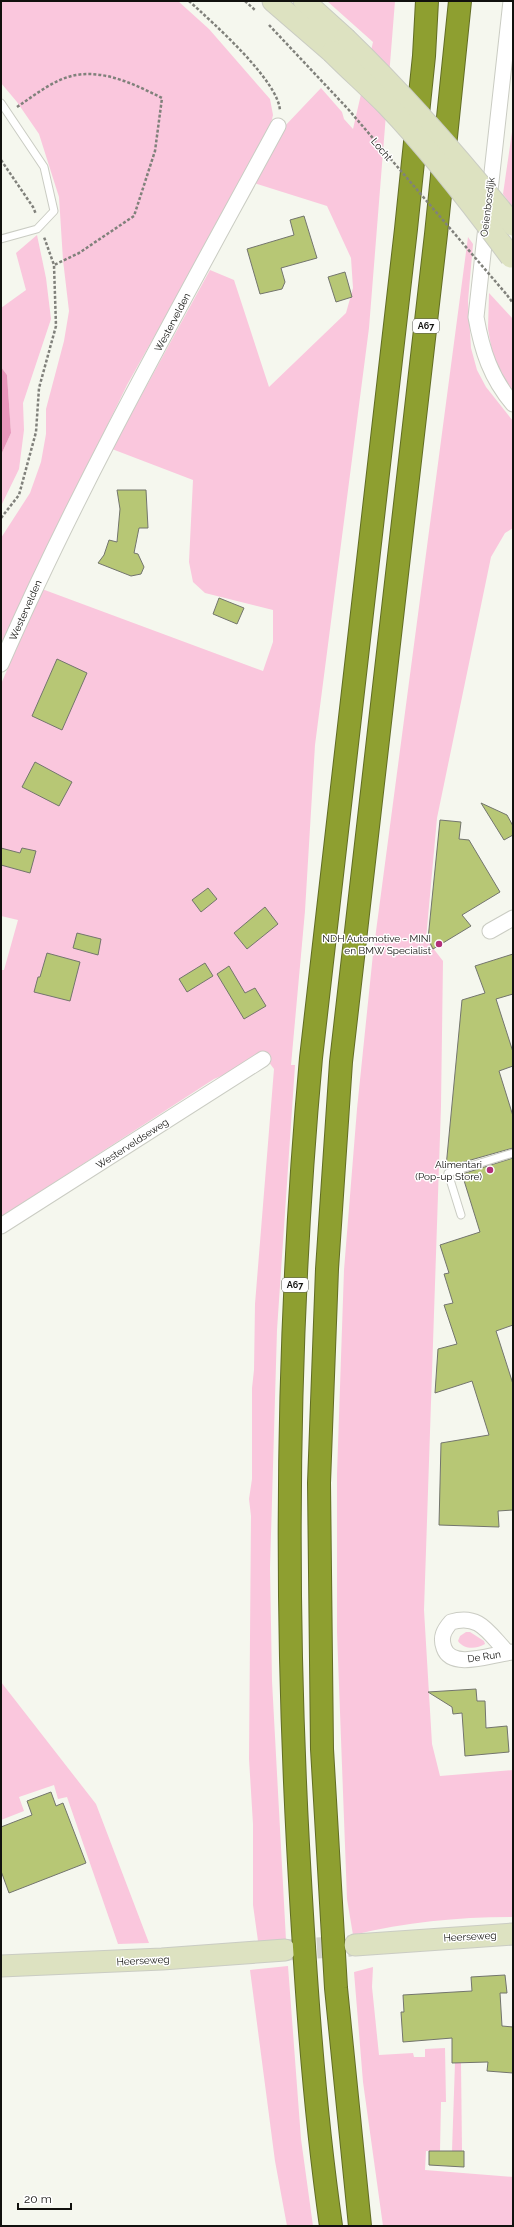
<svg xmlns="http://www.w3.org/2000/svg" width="514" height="2227" font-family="Raleway,sans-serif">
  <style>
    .green { fill: #fac7dd }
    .water { fill: #e997bc }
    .building { fill: #b7c775; stroke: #73756d }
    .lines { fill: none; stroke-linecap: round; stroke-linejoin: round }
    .secondary-tunnel { stroke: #d3d4cc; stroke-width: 21; stroke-dasharray: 21 10; stroke-linecap: butt }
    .lane-casing { stroke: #caccc3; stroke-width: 9 }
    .street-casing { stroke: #caccc3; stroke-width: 17 }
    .secondary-casing { stroke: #caccc3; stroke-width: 23 }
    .highway-casing { stroke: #626d24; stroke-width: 24 }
    .path { stroke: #80817b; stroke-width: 2.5; stroke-dasharray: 3 2; stroke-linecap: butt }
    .lane { stroke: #fff; stroke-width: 7 }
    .street { stroke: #fff; stroke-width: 15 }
    .secondary { stroke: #dde2c1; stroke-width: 21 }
    .highway { stroke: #8e9f30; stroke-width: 22 }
    .secondary-bridge-casing { stroke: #caccc3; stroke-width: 23; stroke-linecap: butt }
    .path-bridge { stroke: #80817b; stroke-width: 2.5; stroke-dasharray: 3 2; stroke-linecap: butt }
    .secondary-bridge { stroke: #dde2c1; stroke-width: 21 }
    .poi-dot { fill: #b12f78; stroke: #fff; stroke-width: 1.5 }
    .labels { text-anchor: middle; stroke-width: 3; stroke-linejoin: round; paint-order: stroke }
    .shield { fill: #fff; stroke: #585856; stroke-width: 1 }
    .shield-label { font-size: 9px; font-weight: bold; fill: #11110e }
    .street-label { font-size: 10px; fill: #11110e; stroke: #fff }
    .poi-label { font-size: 10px; fill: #11110e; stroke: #fff; text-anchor: end }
  </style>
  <rect width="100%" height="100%" fill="#f5f7ee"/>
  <g class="green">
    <path d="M1 1H178L209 29 270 99 273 115 269 132 127 385 1 644V538L30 493 41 462 46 434V409L64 341 69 311 63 260 59 197 39 134 17 102 1 83Z"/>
    <path d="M327 1H395L369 328 315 745 305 911 291 1065H295L277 1330 270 1568 272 1681 286 1940 258 1941 253 1905V1824L249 1759 251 1516 249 1499 252 1479V1388L254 1370 255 1304 274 1069 262 1053 236 1070 214 1079 1 1217V970H4L18 920 1 916V684L42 589 263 671 273 642V610L205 593 193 582 189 562 193 480 112 449 210 270 234 280 269 387 346 313 353 288 351 258 327 206 251 182 283 128 321 88 342 112 344 119 353 129 373 42Z"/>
    <path d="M513 125V208L503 194Z"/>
    <path d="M37 235 46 278 51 319 23 403 24 430 19 469 1 506V455L11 433 7 375 1 367V308L26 290 16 253Z"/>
    <path d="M468 237 473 244 468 301 471 348 477 370 486 387 513 421V528L505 533 491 557 437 818 426 939 443 961 441 1106 424 1610 432 1744 440 1776 513 1770V1917C458 1917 407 1922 353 1935L347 1899 337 1632V1474L344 1270 357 1109 373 954Z"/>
    <path d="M489 293 513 319V394L494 362 488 329Z"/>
    <path d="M466 1632H470L484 1641 485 1644C477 1649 464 1650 458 1641L460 1636Z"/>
    <path d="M1 1682 96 1804 149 1943 118 1944 67 1797 58 1799 54 1785 19 1797 24 1811 1 1820Z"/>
    <path d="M288 1966 301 2139 313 2226H287L275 2161 250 1970Z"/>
    <path d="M373 1967 372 1987 379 2055 413 2053 414 2057H425V2049L445 2048 446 2102H441L440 2151H426L425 2170 513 2177V2226H383L363 2082 354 1972Z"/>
    <path d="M455 2063H461L462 2151H452Z"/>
  </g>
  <path class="water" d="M1 367 7 375 11 433 1 455Z"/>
  <g class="building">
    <path d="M304 216 317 258 281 268 285 282 282 289 260 294 247 249 294 235 290 220Z"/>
    <path d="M345 272 352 297 336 302 328 277Z"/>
    <path d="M117 490H146L148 528H139L134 553 138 554 144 567 141 574 131 576 98 563 104 555 109 540 117 542 120 509Z"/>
    <path d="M219 598 244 608 237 624 213 614Z"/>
    <path d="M57 659 87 673 62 730 32 716Z"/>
    <path d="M35 762 72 782 59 806 22 787Z"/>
    <path d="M481 803 507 815 513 826V835L504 840Z"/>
    <path d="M440 820 461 822 459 839 469 840 500 892 462 915 471 926 433 949 428 939Z"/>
    <path d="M1 848 20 853 22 848 36 851 30 873 1 865Z"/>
    <path d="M208 888 217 899 201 912 192 900Z"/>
    <path d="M265 907 278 924 247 949 234 933Z"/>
    <path d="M77 933 101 939 98 955 73 948Z"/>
    <path d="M47 953 80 962 70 1001 34 992 38 977H40Z"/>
    <path d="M513 954V994L496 999 513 1052V1066L499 1071 513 1116V1148L446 1167 462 1000 485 993 475 966Z"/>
    <path d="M205 963 213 976 187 992 179 979Z"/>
    <path d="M229 966 245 993 255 988 266 1006 244 1019 217 974Z"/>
    <path d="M513 1158V1325L496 1331 513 1384V1510L498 1511 499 1527 439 1525 441 1443 489 1435 472 1381 435 1393 438 1349 457 1344 444 1305 453 1303 444 1274 449 1273 440 1245 480 1232 462 1174Z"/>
    <path d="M476 1689 477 1701H485L486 1728 507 1726 509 1752 465 1756 462 1713 453 1714 452 1707 428 1692Z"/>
    <path d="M51 1792 56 1806 63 1803 86 1863 9 1893 1 1871V1827L32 1815 27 1801Z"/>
    <path d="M505 1975 507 1993H500L502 2026 513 2027V2073L487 2071 488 2062 452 2063V2038L403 2042 401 2012H404L403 1995 472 1991 471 1977Z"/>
    <path d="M429 2151H464V2167L429 2165Z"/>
  </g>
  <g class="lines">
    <path class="secondary-tunnel" d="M286 1950 351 1946"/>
    <g class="lane-casing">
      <g id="lane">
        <path d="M1 103 44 167 54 211 37 229 1 239"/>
        <path d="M461 1215 448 1173 513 1153"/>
      </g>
    </g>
    <g class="street-casing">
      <g id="street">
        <path d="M511 1 476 317C482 351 491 378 513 404"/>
        <path d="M1 664C82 479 182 303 278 126"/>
        <path d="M490 931 513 918"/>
        <path d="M1 1226 263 1059"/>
        <path d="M507 1652C489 1634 480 1613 451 1622 444 1630 440 1637 444 1648 452 1671 495 1653 513 1652"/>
      </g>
    </g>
    <g class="secondary-casing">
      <g id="secondary">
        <path d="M273 1 332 52"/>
        <path d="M304 1 345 38"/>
        <path d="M355 1945 513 1934"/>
        <path d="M1 1966 162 1959 285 1950"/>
      </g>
    </g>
    <g class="highway-casing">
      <g id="highway">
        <path d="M331 2226C313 2100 305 1973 298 1845 284 1581 287 1321 311 1058L406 229 424 56 427 1"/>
        <path d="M360 2226 336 1988 322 1749 319 1483 327 1269 341 1062 436 234 460 1"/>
      </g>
    </g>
    <g class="path">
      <path d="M189 1C212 22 279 81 280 111"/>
      <path d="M245 1 255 10"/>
      <path d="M269 25 348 109"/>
      <path d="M17 107C35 95 54 79 76 75 106 70 136 85 162 98L155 151 134 216 79 253 54 265"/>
      <path d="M1 160 33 207 36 214"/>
      <path d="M507 295 513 303"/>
      <path d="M1 518 19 495 36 432 39 388 56 326 54 265 44 237"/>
    </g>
    <use href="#lane" class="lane"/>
    <use href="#street" class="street"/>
    <use href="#secondary" class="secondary"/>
    <use href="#highway" class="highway"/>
    <g class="secondary-bridge-casing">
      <g id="secondary-bridge">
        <path d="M345 38C405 96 460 159 513 225"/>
        <path d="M332 52C350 70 369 87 387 105 432 152 472 204 511 257"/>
      </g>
    </g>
    <path class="path-bridge" d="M348 109 507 295"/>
    <use href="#secondary-bridge" class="secondary-bridge"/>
  </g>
  <g class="poi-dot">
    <circle cx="439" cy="944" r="4"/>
    <circle cx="490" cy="1170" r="4"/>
  </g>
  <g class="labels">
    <g class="shield">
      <rect x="413" y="319" width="26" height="14" rx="3"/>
      <rect x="282" y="1278" width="26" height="14" rx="3"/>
    </g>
    <g class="shield-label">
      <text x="426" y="329">A67</text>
      <text x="295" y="1288">A67</text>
    </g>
    <g class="street-label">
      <text transform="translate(382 149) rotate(50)" y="4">Locht</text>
      <text transform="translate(487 207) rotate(-83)" y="4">Oeienbosdijk</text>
      <text transform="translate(172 322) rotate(-62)" y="4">Westervelden</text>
      <text transform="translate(25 610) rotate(-66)" y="4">Westervelden</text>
      <text transform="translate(132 1143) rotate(-33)" y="4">Westerveldseweg</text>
      <text transform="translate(484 1656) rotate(-9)" y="4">De Run</text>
      <text transform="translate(470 1936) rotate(-3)" y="4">Heerseweg</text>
      <text transform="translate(143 1960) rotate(-3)" y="4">Heerseweg</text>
    </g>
    <g class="poi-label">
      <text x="431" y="942">NDH Automotive - MINI<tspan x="431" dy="12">en BMW Specialist</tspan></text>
      <text x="482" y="1168">Alimentari<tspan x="482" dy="12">(Pop-up Store)</tspan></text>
    </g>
  </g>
  <rect width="514" height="2227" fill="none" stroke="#11110e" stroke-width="4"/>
  <path d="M18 2203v6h53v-6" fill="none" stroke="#11110e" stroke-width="2"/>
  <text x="24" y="2203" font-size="12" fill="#11110e" stroke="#ffffff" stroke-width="3" paint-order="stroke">20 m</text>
</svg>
